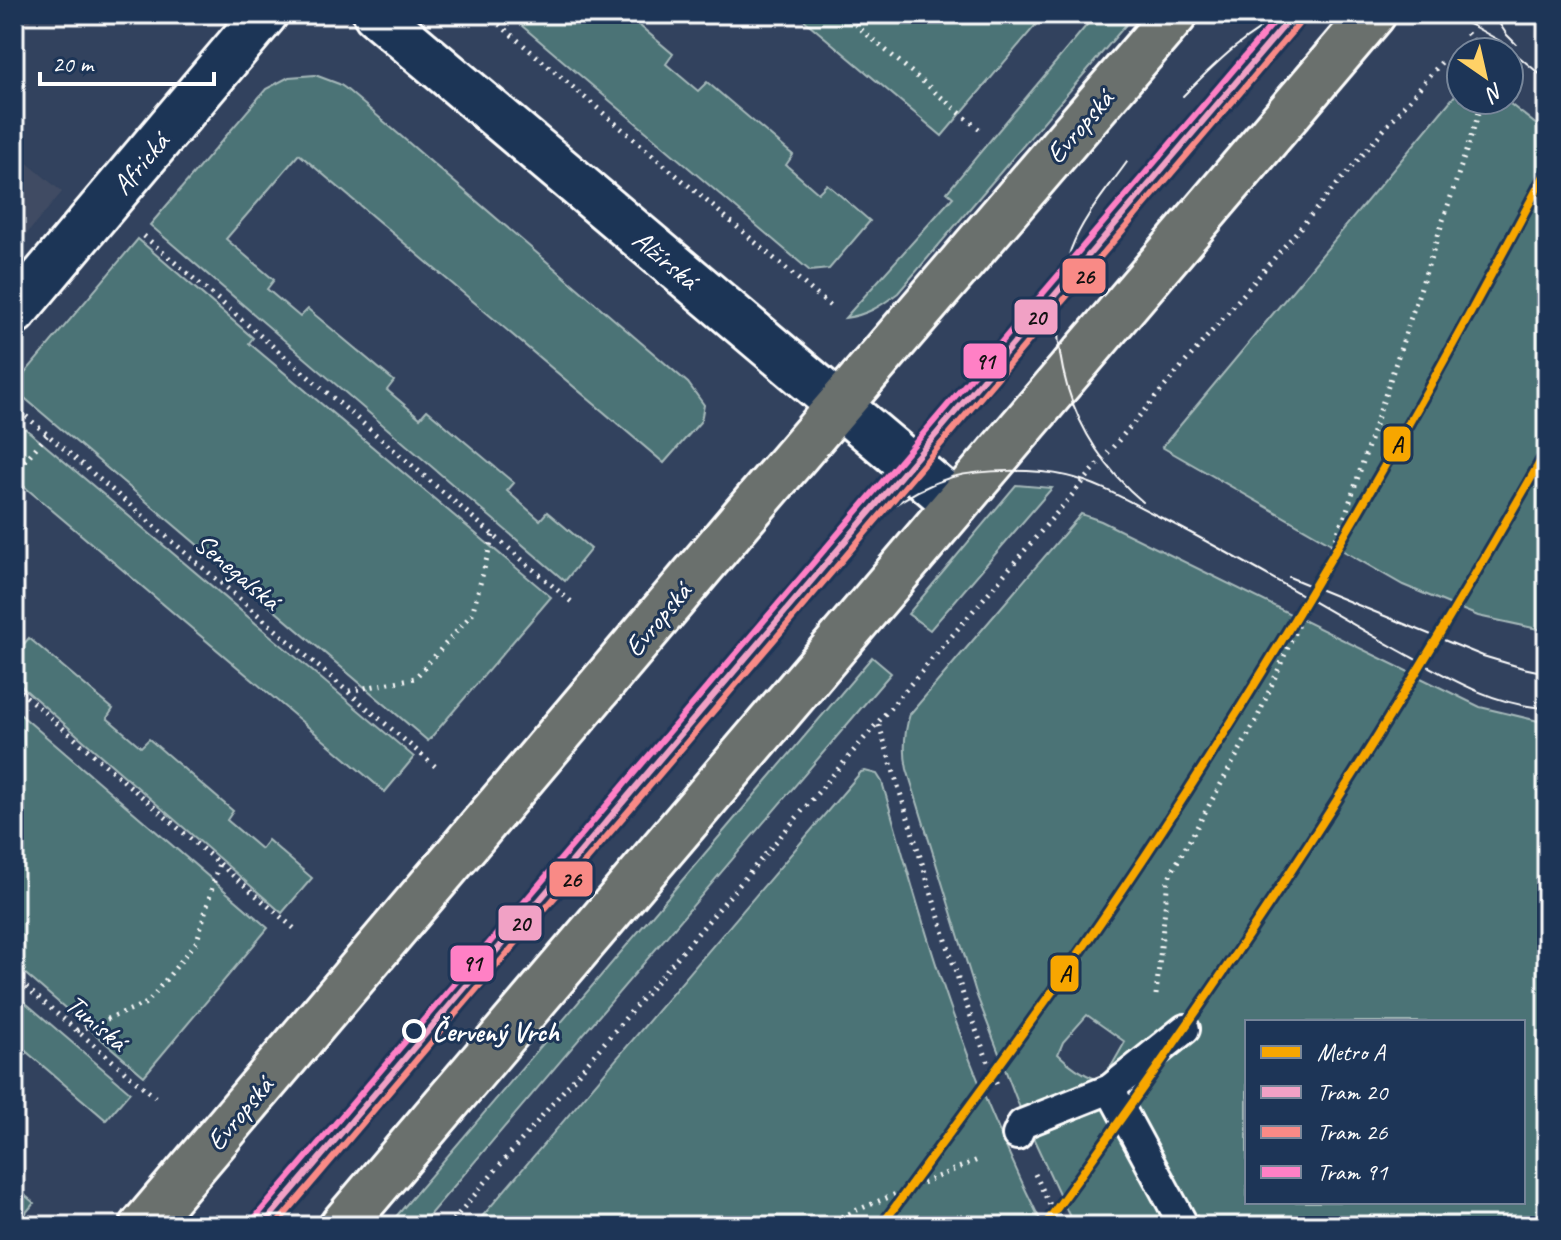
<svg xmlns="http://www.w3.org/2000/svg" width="1561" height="1240" font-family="Caveat,sans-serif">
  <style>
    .built { fill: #414c63 }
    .green { fill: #4c7376; stroke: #a6b9ba; stroke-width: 2; fill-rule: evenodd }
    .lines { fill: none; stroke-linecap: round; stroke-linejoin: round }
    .lane-casing { stroke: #fff; stroke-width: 34 }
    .street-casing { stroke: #fff; stroke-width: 50 }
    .primary-casing { stroke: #fff; stroke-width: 50 }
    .path { stroke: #fff; stroke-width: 5; stroke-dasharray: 2 6; stroke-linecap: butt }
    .lane { stroke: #1d3557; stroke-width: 28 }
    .street { stroke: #1d3557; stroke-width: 44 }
    .primary { stroke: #6b706d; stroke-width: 44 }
    .tram { stroke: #fff; stroke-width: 2 }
    .tram-1-casing { stroke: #1d3557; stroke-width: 12 }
    .tram-2-casing { stroke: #1d3557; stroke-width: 12 }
    .tram-3-casing { stroke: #1d3557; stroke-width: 12 }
    .tram-1 { stroke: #f1a1c5; stroke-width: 6 }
    .tram-2 { stroke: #f98a86; stroke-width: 6 }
    .tram-3 { stroke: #ff80c5; stroke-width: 6 }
    .metro-1-casing { stroke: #1d3557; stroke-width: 14 }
    .metro-1 { stroke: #f7a600; stroke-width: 8 }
    .stop-dot { fill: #1d3557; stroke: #fff; stroke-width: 4 }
    .labels { text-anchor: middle; stroke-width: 6; stroke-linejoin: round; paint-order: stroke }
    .street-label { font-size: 28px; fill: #fff; stroke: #1d3557 }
    .stop-label { font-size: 28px; font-weight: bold; fill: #fff; stroke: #1d3557; text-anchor: start }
    .line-badge { stroke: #1d3557; stroke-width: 3 }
    .pale-badge-label { font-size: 22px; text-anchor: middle; font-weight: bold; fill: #111 }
  </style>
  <rect width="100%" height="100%" fill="#32425e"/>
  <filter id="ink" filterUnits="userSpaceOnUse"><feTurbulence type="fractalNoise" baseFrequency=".0125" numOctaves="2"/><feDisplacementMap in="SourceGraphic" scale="16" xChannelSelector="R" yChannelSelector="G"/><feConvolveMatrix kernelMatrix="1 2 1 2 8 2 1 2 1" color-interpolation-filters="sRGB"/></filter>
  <g filter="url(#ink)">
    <g class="built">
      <path d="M14 14H36L14 39Z"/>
      <path d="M14 152 62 192 14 249Z"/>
    </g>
    <g class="green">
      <path d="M508 14H626L673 54 666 64 698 91 707 82 793 155 786 165 818 193 827 184 870 221 829 269 810 271Z"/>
      <path d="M797 14H1045L942 136Z"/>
      <path d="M1096 14H1135L898 293C881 306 867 315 845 318L953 197 947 192Z"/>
      <path d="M315 75 339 84 345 88 688 383 704 405 701 421 664 463 299 154 226 239 274 280 267 289 300 317 308 309 394 381 387 390 420 418 427 410 514 483 507 491 540 520 547 512 591 549 565 581 150 225 266 89 289 77Z"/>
      <path d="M1461 88V100H1505L1547 133V631L1478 616 1403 585 1162 447Z"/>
      <path d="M138 239 253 338 249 343 551 597 428 741 14 389V386Z"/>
      <path d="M14 419 414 757 385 792 20 483 14 491Z"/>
      <path d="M1016 485 1052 488 930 630 908 614Z"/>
      <path d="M1081 514 1101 521 1480 707 1547 723V1226H1074L1023 1116 977 996 907 769C903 750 904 733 910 714ZM1087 1015 1125 1042 1112 1065 1098 1080C1082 1074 1070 1066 1058 1054L1063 1042ZM1247 1022H1523V1202H1247Z"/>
      <path d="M29 638 113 709 107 718 141 747 149 739 233 811 227 820 261 849 268 840 312 878 282 913 14 680V639L22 646Z"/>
      <path d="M872 657 891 673 420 1226H388Z"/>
      <path d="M14 709 268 928 144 1076 14 964Z"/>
      <path d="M865 771 877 774 882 782C904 857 924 932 950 1006 976 1080 1008 1155 1043 1226H474L861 772Z"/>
      <path d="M14 993 130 1092 106 1120 14 1041Z"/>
      <path d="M14 1186 34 1203 15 1226H14Z"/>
    </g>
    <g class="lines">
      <g class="lane-casing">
        <g id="lane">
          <path d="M1110 1089 1184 1226"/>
          <path d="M1017 1135 1022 1124 1110 1089 1185 1029"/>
        </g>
      </g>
      <g class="street-casing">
        <g id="street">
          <path d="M376 14 956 504"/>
          <path d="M14 312 265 14"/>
        </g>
      </g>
      <g class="primary-casing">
        <g id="primary">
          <path d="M143 1226 744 516 1175 14"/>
          <path d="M342 1226 1373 14"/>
        </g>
      </g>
      <g class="path">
        <path d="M487 14 830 306"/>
        <path d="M843 14 980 130"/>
        <path d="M1467 33 1483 52"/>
        <path d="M144 236 575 605"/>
        <path d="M14 406 436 767"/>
        <path d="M14 473 48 434"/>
        <path d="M14 686 296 930"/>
        <path d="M349 691 415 678 472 614 493 535"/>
        <path d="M879 725 965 1001 998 1088"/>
        <path d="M14 977 155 1097"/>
        <path d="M1156 995 1168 879 1256 721 1345 516 1483 100"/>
        <path d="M77 1031 147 1003 197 941 219 863"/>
        <path d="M1035 1174 1060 1226"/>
        <path d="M448 1226 1445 58"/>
        <path d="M819 1226 980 1159"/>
      </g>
      <use href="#lane" class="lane"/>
      <use href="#street" class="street"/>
      <use href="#primary" class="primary"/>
      <g class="tram">
        <path d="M1447 14 1473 26 1500 41 1547 80"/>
        <path d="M1493 14 1507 35 1516 44"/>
        <path d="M1183 96C1215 64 1247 31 1290 14"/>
        <path d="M1127 162C1107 190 1083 217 1071 249 1038 340 1070 441 1143 502"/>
        <path d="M828 562C864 527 902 492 952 477 982 469 1036 469 1067 476 1098 483 1128 501 1156 515 1238 556 1316 604 1395 648 1442 674 1492 706 1547 708"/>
        <path d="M1289 577 1483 656 1523 668 1547 673"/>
      </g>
      <g class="tram-1-casing">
        <path id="tram-1" d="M262 1226 1294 14"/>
      </g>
      <g class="tram-2-casing">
        <path id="tram-2" d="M275 1226 1302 20"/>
      </g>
      <g class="tram-3-casing">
        <path id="tram-3" d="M254 1219 1281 14"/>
      </g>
      <use href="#tram-1" class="tram-1"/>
      <use href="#tram-2" class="tram-2"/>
      <use href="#tram-3" class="tram-3"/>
      <g class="metro-1-casing">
        <g id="metro-1">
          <path d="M881 1226C977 1096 1073 967 1161 832 1301 618 1428 396 1547 170"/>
          <path d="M1044 1226C1134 1102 1222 977 1306 848 1391 718 1470 585 1547 450"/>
        </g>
      </g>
      <use href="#metro-1" class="metro-1"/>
    </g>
  </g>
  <circle class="stop-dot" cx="414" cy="1031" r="10"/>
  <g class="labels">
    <g class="street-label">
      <text transform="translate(1079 126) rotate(-49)" y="10">Evropská</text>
      <text transform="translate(140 163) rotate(-50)" y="10">Africká</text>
      <text transform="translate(666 259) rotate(40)" y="10">Alžírská</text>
      <text transform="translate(238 571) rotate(40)" y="10">Senegalská</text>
      <text transform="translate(657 619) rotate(-50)" y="10">Evropská</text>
      <text transform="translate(97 1022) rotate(40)" y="10">Tuniská</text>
      <text transform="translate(239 1113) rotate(-50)" y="10">Evropská</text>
    </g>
    <g class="stop-label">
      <text x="432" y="1041">Červený Vrch</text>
    </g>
  </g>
  <g class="line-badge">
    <rect x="1061" y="257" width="46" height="38" rx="8" fill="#f98a86"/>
    <rect x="1013" y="298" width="46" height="38" rx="8" fill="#f1a1c5"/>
    <rect x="962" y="342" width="46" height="38" rx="8" fill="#ff80c5"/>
    <rect x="1382" y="425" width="30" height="38" rx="8" fill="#f7a600"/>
    <rect x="548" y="860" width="46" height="38" rx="8" fill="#f98a86"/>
    <rect x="497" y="904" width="46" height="38" rx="8" fill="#f1a1c5"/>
    <rect x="449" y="944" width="46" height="39" rx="8" fill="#ff80c5"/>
    <rect x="1049" y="954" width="31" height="39" rx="8" fill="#f7a600"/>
  </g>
  <g class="pale-badge-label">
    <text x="1084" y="284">26</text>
    <text x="1036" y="325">20</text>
    <text x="985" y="369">91</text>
    <text x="1397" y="452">A</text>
    <text x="571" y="887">26</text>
    <text x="520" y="931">20</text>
    <text x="472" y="971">91</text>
    <text x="1065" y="981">A</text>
  </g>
  <rect width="1561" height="1240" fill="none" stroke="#1d3557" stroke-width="48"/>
  <rect x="24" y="24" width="1513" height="1192" fill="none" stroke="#fff" stroke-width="3" filter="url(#ink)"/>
  <rect x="1245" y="1020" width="280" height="184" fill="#1d3557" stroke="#77869a" stroke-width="2"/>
  <rect x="1261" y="1046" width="40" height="12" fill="#f7a600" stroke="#77869a" stroke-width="2"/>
  <text x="1317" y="1060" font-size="24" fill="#ffffff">Metro A</text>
  <rect x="1261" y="1086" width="40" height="12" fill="#f1a1c5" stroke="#77869a" stroke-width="2"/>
  <text x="1317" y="1100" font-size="24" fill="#ffffff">Tram 20</text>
  <rect x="1261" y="1126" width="40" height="12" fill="#f98a86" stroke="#77869a" stroke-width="2"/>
  <text x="1317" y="1140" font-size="24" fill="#ffffff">Tram 26</text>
  <rect x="1261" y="1166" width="40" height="12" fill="#ff80c5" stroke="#77869a" stroke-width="2"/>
  <text x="1317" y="1180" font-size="24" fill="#ffffff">Tram 91</text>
  <g transform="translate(1485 76) rotate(146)"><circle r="38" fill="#1d3557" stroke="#77869a" stroke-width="2"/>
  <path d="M0-6L14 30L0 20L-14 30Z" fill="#ffd166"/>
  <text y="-12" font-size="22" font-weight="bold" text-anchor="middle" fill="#ffffff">N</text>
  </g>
  <path d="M40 72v12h174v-12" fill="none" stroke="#ffffff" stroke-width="4"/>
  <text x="52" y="72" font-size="24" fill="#ffffff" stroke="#1d3557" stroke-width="6" paint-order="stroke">20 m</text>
</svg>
